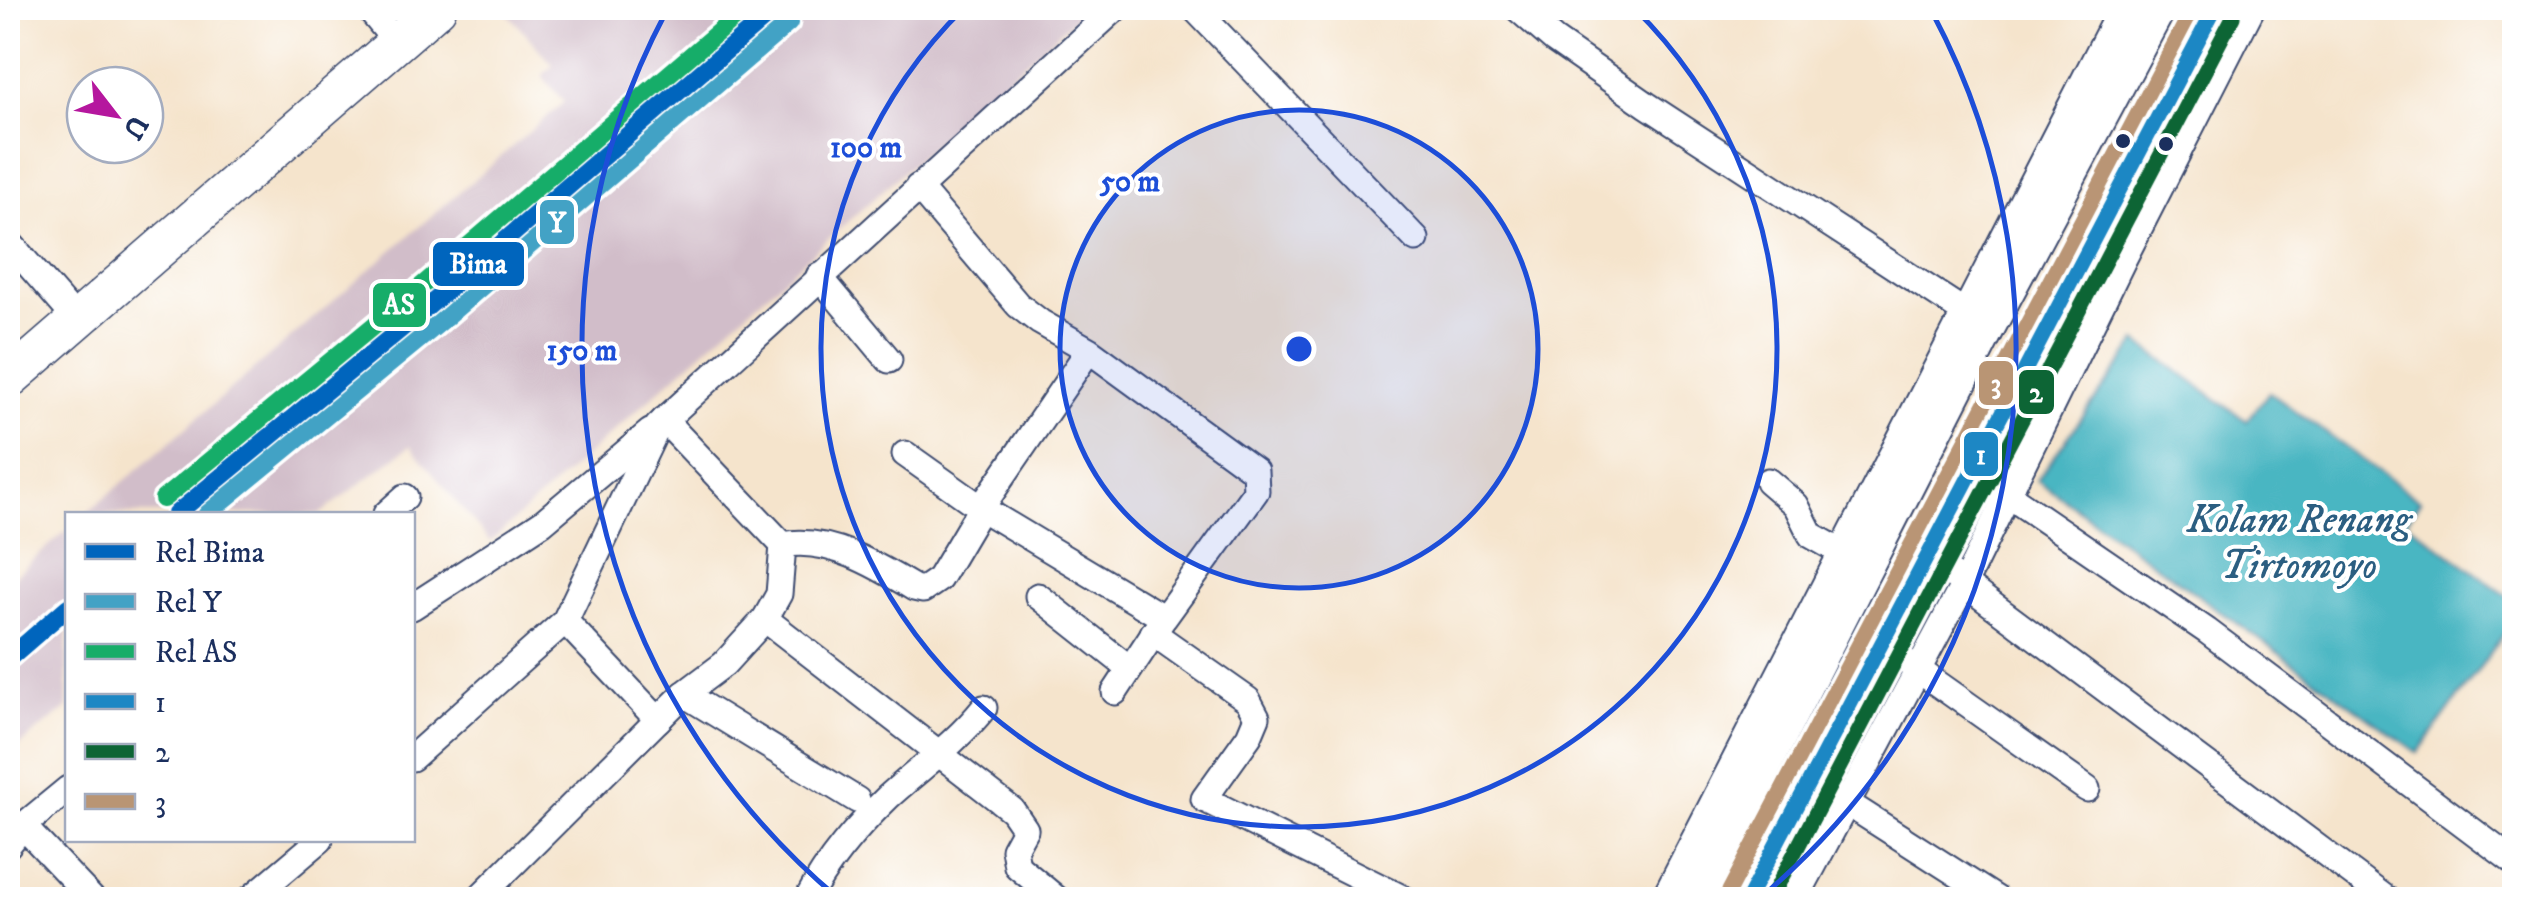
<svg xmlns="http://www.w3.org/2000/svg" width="2522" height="907" font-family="'IM FELL DW Pica',serif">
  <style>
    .industrial { fill: #d1bdc9 }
    .water { fill: #48b6c2; stroke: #327290; stroke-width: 2.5 }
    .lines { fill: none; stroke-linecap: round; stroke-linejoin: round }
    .street-casing { stroke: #3c4a6e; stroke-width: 29 }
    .secondary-casing { stroke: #3c4a6e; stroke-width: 41 }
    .primary-casing { stroke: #3c4a6e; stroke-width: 44 }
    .street { stroke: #fff; stroke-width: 25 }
    .secondary { stroke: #fff; stroke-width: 38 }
    .primary { stroke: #fff; stroke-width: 40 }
    .bus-1-casing { stroke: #fff; stroke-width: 22 }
    .bus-2-casing { stroke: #fff; stroke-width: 22 }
    .bus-3-casing { stroke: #fff; stroke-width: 22 }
    .bus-1 { stroke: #1d87c4; stroke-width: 15 }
    .bus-2 { stroke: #0d6535; stroke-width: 15 }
    .bus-3 { stroke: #b99574; stroke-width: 15 }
    .rail-1-casing { stroke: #fff; stroke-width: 25 }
    .rail-2-casing { stroke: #fff; stroke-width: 25 }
    .rail-3-casing { stroke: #fff; stroke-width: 25 }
    .rail-1 { stroke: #0065bd; stroke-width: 18 }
    .rail-2 { stroke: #43a2c5; stroke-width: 18 }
    .rail-3 { stroke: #17ad69; stroke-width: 18 }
    .ring { fill: none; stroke: #1d4ed8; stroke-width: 5 }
    .bus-dot { fill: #1b2f5e; stroke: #fff; stroke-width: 4 }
    .labels { text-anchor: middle; stroke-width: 8; stroke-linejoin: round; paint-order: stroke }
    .water-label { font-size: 40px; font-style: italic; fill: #2b5e81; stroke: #fff }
    .centre { fill: #1d4ed8; stroke: #fff; stroke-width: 5 }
    .ring-label { font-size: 30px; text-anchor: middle; font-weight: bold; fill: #1d4ed8; stroke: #fff; stroke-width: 8; stroke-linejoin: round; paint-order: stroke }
    .line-badge { stroke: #fff; stroke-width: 4 }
    .badge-label { font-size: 28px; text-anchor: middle; font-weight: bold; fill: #fff }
  </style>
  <rect width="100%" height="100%" fill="#fff"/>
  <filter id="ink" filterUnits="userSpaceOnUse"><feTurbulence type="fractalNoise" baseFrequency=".01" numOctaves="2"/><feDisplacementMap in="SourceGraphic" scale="20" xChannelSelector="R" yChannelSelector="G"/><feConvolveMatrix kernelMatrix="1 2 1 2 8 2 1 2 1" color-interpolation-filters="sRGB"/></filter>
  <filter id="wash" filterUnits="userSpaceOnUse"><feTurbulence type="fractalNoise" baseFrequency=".0048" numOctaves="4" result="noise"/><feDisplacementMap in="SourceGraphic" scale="40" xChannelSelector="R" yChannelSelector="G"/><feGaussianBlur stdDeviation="2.25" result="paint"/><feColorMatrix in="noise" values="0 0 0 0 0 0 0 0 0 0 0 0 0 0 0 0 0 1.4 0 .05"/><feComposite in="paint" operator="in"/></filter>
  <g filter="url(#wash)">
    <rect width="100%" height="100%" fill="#f5e4cc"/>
    <g class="industrial">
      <path d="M503 8H1086L490 542 410 446 320 514H86L564 102 542 76 553 65Z"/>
      <path d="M67 530V708L8 754V582Z"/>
    </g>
    <path class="water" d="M2137 342 2247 421 2269 392 2420 501 2406 522 2514 601V620L2418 753 2037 480Z"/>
  </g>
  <g filter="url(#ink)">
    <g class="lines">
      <g class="street-casing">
        <g id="street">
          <path d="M368 8 397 43"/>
          <path d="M1194 8 1416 239"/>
          <path d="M1517 8 1554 40 1647 105 1975 319"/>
          <path d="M918 187 1018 305 1040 322 1089 350 1255 471 1256 491 1164 618 981 508 1089 350"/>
          <path d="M8 241 76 319"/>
          <path d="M819 276 889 360"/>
          <path d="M1973 471 2207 631 2514 862"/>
          <path d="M1768 481 1796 505 1811 535 1843 553"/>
          <path d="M386 514 405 497"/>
          <path d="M783 545C828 536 876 565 914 588L923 590 939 579 981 508 905 454"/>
          <path d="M1927 556 2388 900"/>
          <path d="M1038 596 1129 668"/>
          <path d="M412 607 543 522 650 432"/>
          <path d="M765 619 1012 810 1025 829 1014 849 1017 866 1058 900"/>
          <path d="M565 621 658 720"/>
          <path d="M1153 633 1248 700 1257 717 1249 736 1204 799 1406 900"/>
          <path d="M1880 643 2087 789"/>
          <path d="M1115 692 1161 622"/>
          <path d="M684 694 857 800"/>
          <path d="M412 758 565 621 658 426 1116 8"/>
          <path d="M1811 780 1998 900"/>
          <path d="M23 826 68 789"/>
          <path d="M8 845 23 826 93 900"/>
          <path d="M249 900 320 840"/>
          <path d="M477 900 684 694 724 664 765 619 779 594 783 545 664 420"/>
          <path d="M807 900C828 860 856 828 888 797 921 767 956 743 984 708"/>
          <path d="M1663 900 2121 8"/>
          <path d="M1795 900 1964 584 2123 260 2252 8"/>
        </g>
      </g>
      <g class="secondary-casing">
        <path id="secondary" d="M8 380 437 8"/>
      </g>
      <g class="primary-casing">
        <g id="primary">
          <path d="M1692 900 1985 326 2155 8"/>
          <path d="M1747 900 2215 8"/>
        </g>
      </g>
      <use href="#street" class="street"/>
      <use href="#secondary" class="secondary"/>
      <use href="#primary" class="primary"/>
      <g class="bus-1-casing">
        <path id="bus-1" d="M1747 900 2215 8"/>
      </g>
      <g class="bus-2-casing">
        <path id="bus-2" d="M1770 900 2233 17"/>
      </g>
      <g class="bus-3-casing">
        <path id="bus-3" d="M1729 891 2193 8"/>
      </g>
      <use href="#bus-1" class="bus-1"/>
      <use href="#bus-2" class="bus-2"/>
      <use href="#bus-3" class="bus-3"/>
      <g class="rail-1-casing">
        <g id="rail-1">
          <path d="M176 514 424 310 776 8"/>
          <path d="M8 659 68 607"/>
        </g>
      </g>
      <g class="rail-2-casing">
        <path id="rail-2" d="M207 514 437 325 789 23"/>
      </g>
      <g class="rail-3-casing">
        <path id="rail-3" d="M163 499 411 295 746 8"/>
      </g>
      <use href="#rail-1" class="rail-1"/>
      <use href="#rail-2" class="rail-2"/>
      <use href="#rail-3" class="rail-3"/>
    </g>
  </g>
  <circle cx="1299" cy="349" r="239" fill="#1d4ed8" fill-opacity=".12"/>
  <g class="ring">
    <circle cx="1299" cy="349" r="239"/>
    <path d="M1634 8A478 478 0 1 1 964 8"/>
    <path d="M838 898A717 717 0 0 1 666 12M1932 12A717 717 0 0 1 1760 898"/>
  </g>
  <g class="bus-dot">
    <circle cx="2123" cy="141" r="9"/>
    <circle cx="2166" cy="144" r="9"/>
  </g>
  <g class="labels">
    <g class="water-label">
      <text x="2299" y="532">Kolam Renang<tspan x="2299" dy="46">Tirtomoyo</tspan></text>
    </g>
  </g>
  <circle cx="1299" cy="349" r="15" class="centre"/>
  <g class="ring-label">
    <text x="866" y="157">100 m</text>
    <text x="1130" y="191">50 m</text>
    <text x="582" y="360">150 m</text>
  </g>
  <g class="line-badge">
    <rect x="538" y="198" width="38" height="48" rx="10" fill="#43a2c5"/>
    <rect x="431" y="240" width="95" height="48" rx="10" fill="#0065bd"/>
    <rect x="371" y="281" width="57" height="48" rx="10" fill="#17ad69"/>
    <rect x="1977" y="359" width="38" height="48" rx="10" fill="#b99574"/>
    <rect x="2017" y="368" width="39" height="48" rx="10" fill="#0d6535"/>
    <rect x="1962" y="430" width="38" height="48" rx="10" fill="#1d87c4"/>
  </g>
  <g class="badge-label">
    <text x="557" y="232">Y</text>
    <text x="478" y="273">Bima</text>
    <text x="399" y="314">AS</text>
    <text x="1996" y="393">3</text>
    <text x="2036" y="402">2</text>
    <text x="1981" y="464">1</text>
  </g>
  <rect width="2522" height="907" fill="none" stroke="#fff" stroke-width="40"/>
  <rect x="65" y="512" width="350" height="330" fill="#ffffff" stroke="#a4acbf" stroke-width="2.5"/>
  <rect x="85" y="544" width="50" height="15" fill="#0065bd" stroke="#a4acbf" stroke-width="2.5"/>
  <text x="155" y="562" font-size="30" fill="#1b2f5e">Rel Bima</text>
  <rect x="85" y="594" width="50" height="15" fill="#43a2c5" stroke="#a4acbf" stroke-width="2.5"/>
  <text x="155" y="612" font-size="30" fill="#1b2f5e">Rel Y</text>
  <rect x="85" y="644" width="50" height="15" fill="#17ad69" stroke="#a4acbf" stroke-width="2.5"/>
  <text x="155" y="662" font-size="30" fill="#1b2f5e">Rel AS</text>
  <rect x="85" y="694" width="50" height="15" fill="#1d87c4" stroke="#a4acbf" stroke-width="2.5"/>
  <text x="155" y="712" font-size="30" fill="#1b2f5e">1</text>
  <rect x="85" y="744" width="50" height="15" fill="#0d6535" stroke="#a4acbf" stroke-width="2.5"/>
  <text x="155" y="762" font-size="30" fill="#1b2f5e">2</text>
  <rect x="85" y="794" width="50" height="15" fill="#b99574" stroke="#a4acbf" stroke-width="2.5"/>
  <text x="155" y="812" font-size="30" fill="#1b2f5e">3</text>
  <g transform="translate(115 115) rotate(121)"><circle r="48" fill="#ffffff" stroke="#a4acbf" stroke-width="2.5"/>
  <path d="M0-8L18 38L0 25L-18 38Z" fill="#b5179e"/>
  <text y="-15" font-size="28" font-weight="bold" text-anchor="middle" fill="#1b2f5e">U</text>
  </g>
</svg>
